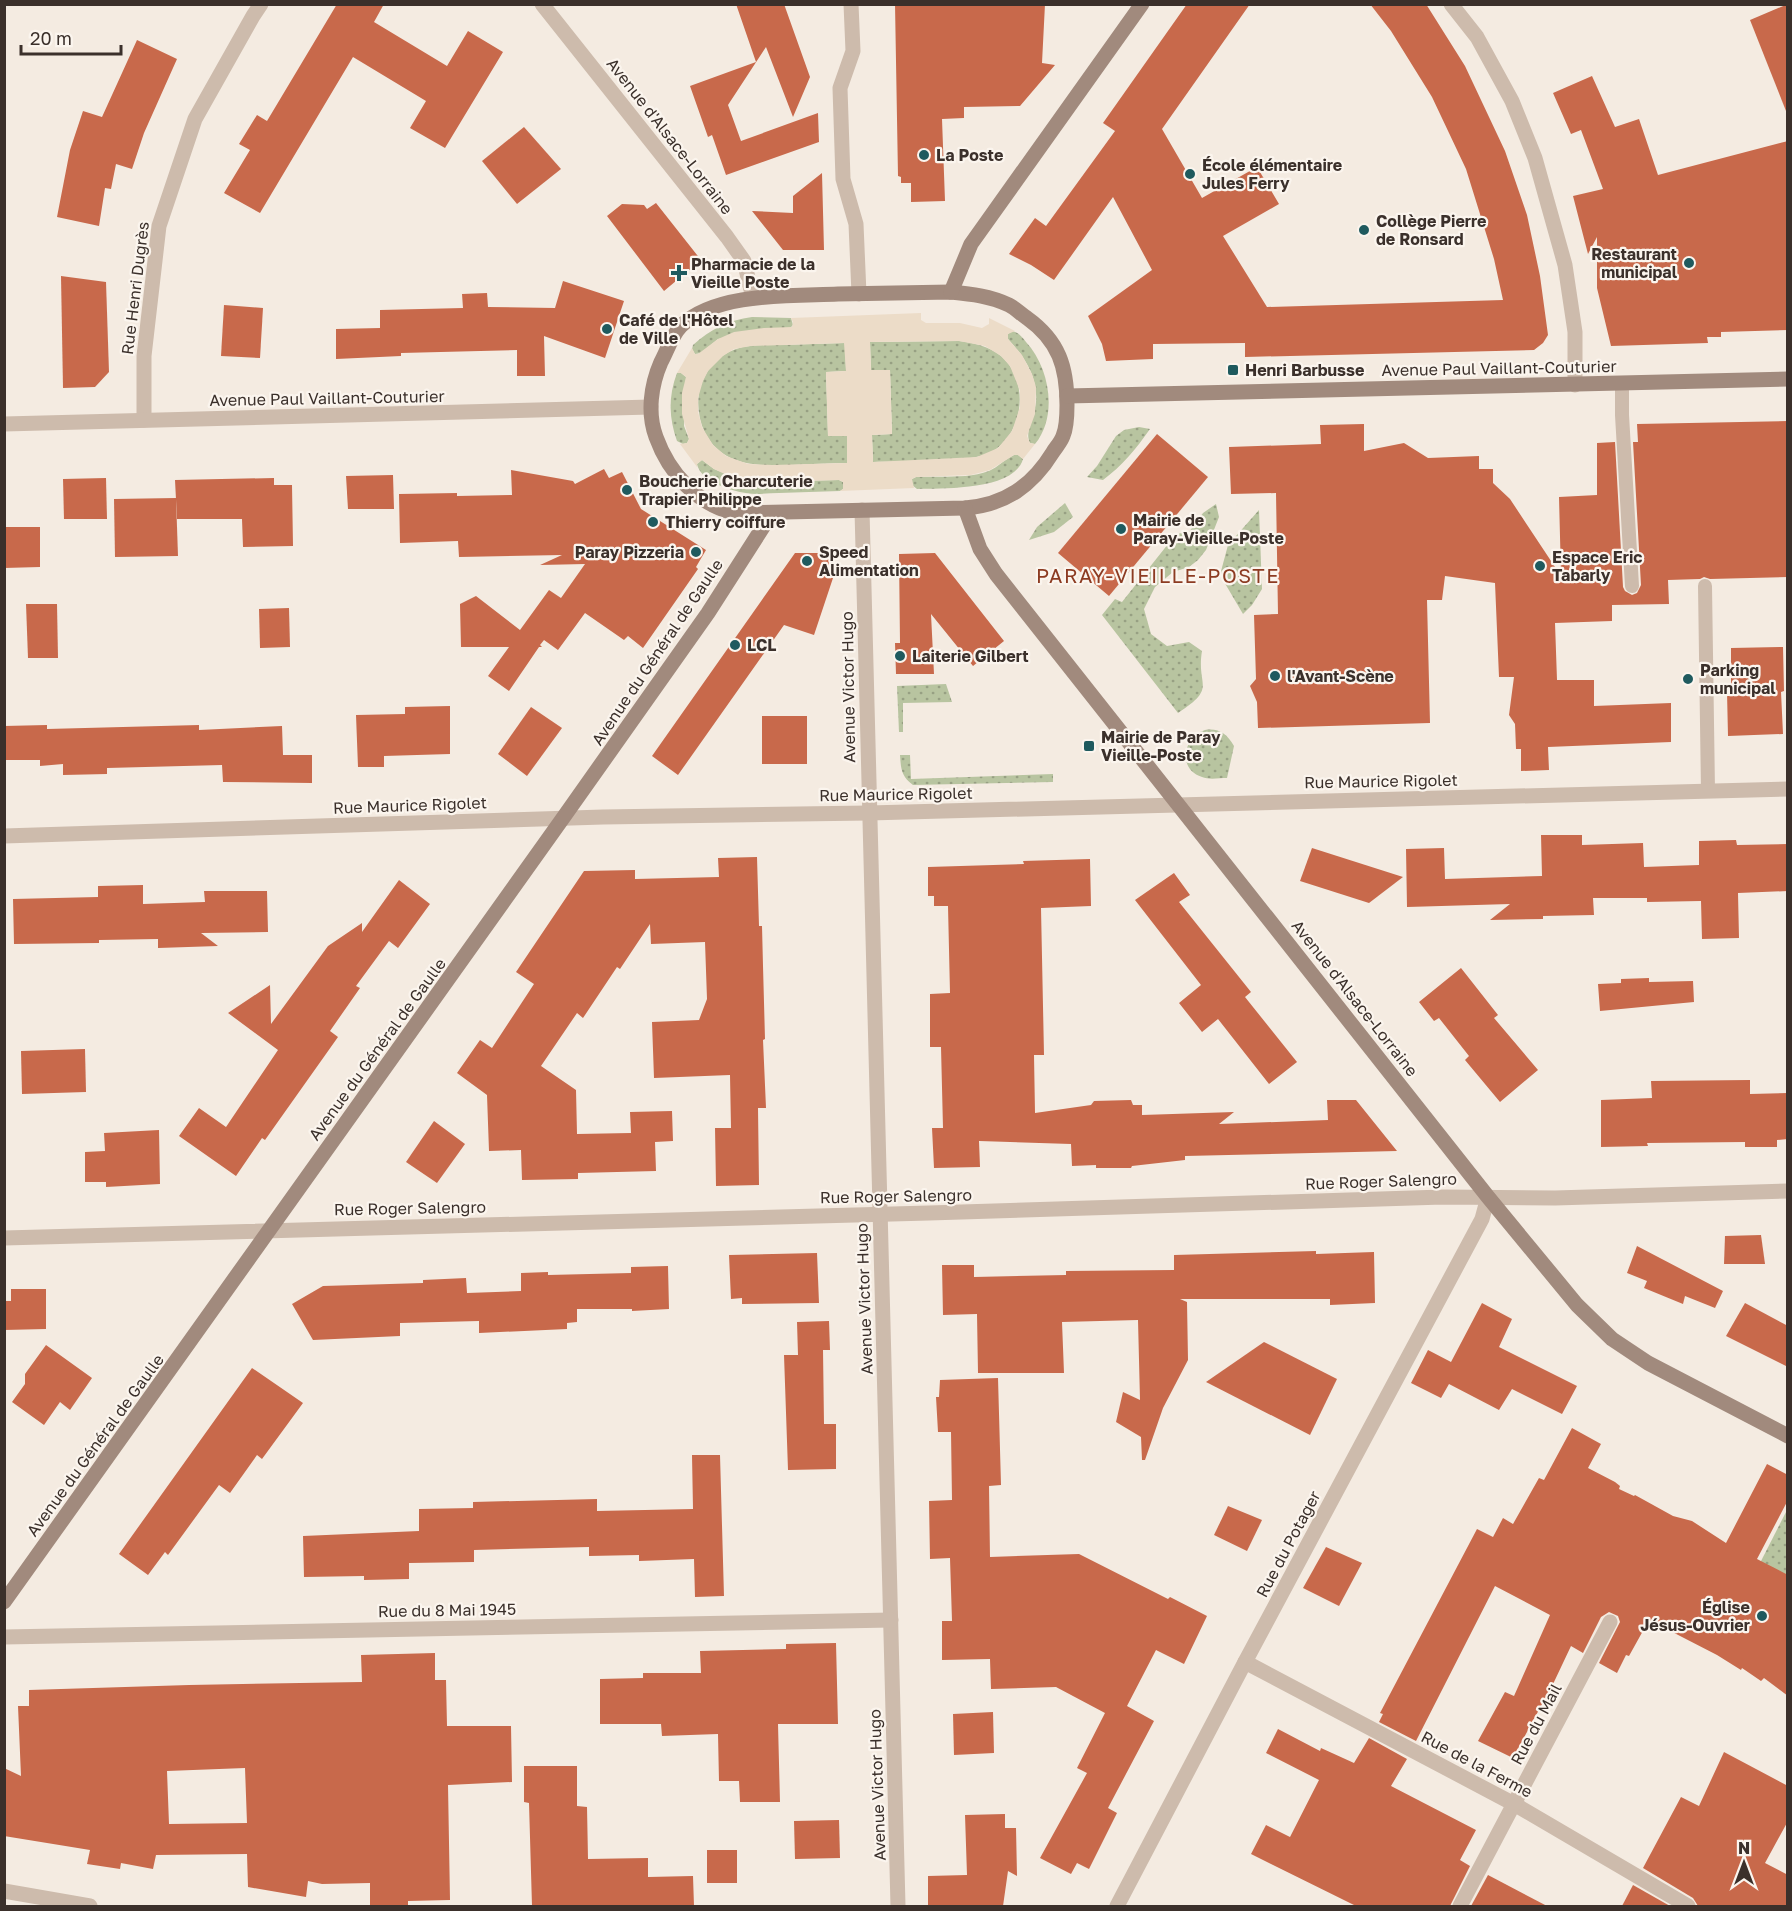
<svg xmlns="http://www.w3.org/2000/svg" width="1792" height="1911" font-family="'Golos Text',sans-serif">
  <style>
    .grass { fill: url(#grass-dots) }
    .plaza { fill: #ecdcc8; fill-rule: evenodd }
    .building { fill: #c8694b; fill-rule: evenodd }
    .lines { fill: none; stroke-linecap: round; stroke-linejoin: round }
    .lane { stroke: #cdbbac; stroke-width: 14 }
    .street { stroke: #cdbbac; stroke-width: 15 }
    .secondary { stroke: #a18a7d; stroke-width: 15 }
    .poi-dot { fill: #1f5a5e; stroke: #fbf5ee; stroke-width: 2 }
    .labels { text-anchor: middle; stroke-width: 4.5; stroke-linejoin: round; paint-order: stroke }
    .street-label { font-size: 16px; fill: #3b302b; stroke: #fbf5ee }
    .poi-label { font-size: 16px; font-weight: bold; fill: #3b302b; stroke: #fbf5ee; text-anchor: start }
    .quarter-label { font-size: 20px; letter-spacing: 1.5px; fill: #8c3b22; stroke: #fbf5ee }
  </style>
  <defs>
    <pattern id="grass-dots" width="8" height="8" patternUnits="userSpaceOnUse" patternTransform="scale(1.5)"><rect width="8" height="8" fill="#b8c4a0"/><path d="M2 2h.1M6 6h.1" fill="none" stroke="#97a083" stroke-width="1.8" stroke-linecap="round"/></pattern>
  </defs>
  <rect width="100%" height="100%" fill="#f4ebe1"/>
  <g class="grass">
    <path d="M752 317 791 318 793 325 790 328 718 339 701 353 695 354 692 349 693 345C711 329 728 320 752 317Z"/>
    <path d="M1012 331C1018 332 1022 337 1026 342 1050 368 1058 416 1035 444L1030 443C1024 432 1035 414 1036 402 1038 377 1024 356 1008 339V334Z"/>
    <path d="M959 341C974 343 989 346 1001 356 1030 381 1024 433 992 452 969 464 901 461 873 462L872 435 892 434 890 370 871 371 870 342Z"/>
    <path d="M845 343 846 371 826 372 828 436H847V463C829 463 811 464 793 465 759 466 723 467 705 433 699 420 697 406 699 393 703 373 716 356 736 349 750 344 766 345 781 345 802 344 823 344 845 343Z"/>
    <path d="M677 373H681L686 377 684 426 689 439 687 443 683 444 677 441C669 418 668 397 677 373Z"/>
    <path d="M1139 427 1150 429C1136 449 1122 466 1103 480L1087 477 1097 466 1116 436 1124 430Z"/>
    <path d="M1014 455H1018L1023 459C1014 491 943 488 917 489L912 485V479L916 477C939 476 967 479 989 471 998 467 1005 459 1014 455Z"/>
    <path d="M702 460 714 469 742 480 759 482 839 480 843 482V489L840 491C819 492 799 492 779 493 768 493 757 495 746 493 731 491 700 481 697 464Z"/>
    <path d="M1065 503 1073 517 1054 532 1029 540 1037 527Z"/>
    <path d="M1216 504 1219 517 1206 550 1198 560 1189 567 1173 572 1155 587 1144 609 1151 634 1167 646 1189 642 1202 651C1196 687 1218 687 1178 713L1102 615 1115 599 1122 602 1176 534 1189 532 1203 513Z"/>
    <path d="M1259 510 1262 589 1252 605 1243 614 1220 575 1228 545Z"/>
    <path d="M946 684 952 702 903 703V732H899L897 686Z"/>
    <path d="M1205 730C1219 728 1227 734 1234 746L1227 778C1219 778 1209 780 1202 777 1177 769 1183 737 1205 730Z"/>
    <path d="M900 755H910L911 779 1053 774V782L913 785C901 776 901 769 900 755Z"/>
    <path d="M1787 1510V1580L1759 1565Z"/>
  </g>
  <path class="plaza" d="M921 313V320L926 323H960L982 328 989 324V318L1015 331 1008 334V339L1022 355 1032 374 1036 387 1035 414 1027 436 1030 443 1035 444 1023 459 1018 455H1014L990 470 971 475 916 477 912 479 914 488 840 491 843 489V482L839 480 759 482 733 478 714 469 702 460 697 464V467L680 444 687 443 689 439 682 414V393L686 377 681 373H677L692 348 695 354H698L718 339 734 332 764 328 792 327 793 322 791 318ZM959 341 985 346 1001 356 1010 366 1020 391V407L1012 431 998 448 977 457 873 462 872 435 892 434 890 370H871L870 342ZM844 343 846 371 826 372 828 436H847V463L772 465 748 464 726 456 713 445 702 427 698 412V398L703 381 708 371 723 356 734 349 751 346Z"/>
  <g class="building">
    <path d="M337 4H384L374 22 447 66 468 31 503 52 445 148 410 128 426 101 353 57 260 213 224 193 250 150 239 144 257 115 267 121Z"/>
    <path d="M736 4H784L810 77 793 117 766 47 728 105 741 141 818 113 819 142 726 175 712 135 708 137 690 86 756 62Z"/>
    <path d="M895 4H1045L1042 63 1055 65 1020 106 964 107V118L942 119 945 201 911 202V183H901V177L898 176Z"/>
    <path d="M1187 4H1250L1162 129 1202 198 1257 167 1279 204 1223 236 1267 307 1503 300 1494 259 1466 169 1432 97 1391 31 1370 4H1426L1465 66 1505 151 1527 215 1540 276 1548 335 1543 343 1534 350 1245 357V343L1153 344V359L1106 361 1102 344 1088 316 1152 270 1113 197 1054 280 1031 265 1009 254 1035 218 1046 226 1115 131 1103 123Z"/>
    <path d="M1788 4V111H1786L1750 20Z"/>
    <path d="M137 40 177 59 144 133 132 169 116 164 111 189 105 188 99 226 57 217 70 150 83 111 102 117Z"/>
    <path d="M1592 76 1615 127 1639 119 1658 175 1788 141V330L1721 332V337H1707L1708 343 1611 346 1597 288V237L1588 254 1573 196 1603 189 1581 130 1571 134 1553 93Z"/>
    <path d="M524 127 561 169 517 204 482 161Z"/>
    <path d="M822 173 824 250H783L752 211 793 213V196Z"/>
    <path d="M656 203 701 260 664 291 607 216 622 204 644 205 647 209Z"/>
    <path d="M61 276 106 282 109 372 95 387 63 388Z"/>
    <path d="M563 281 624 301 605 358 544 336 545 376H517V350L401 353V356L336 359V329L380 328V310L463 308 462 294 487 293 488 307 555 308Z"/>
    <path d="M224 305 263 308 260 358 221 356Z"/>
    <path d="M1788 421V577L1710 579 1704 577 1700 579 1668 580 1669 604 1612 605V621L1555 623 1557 680H1594V706L1671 703V742L1548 747 1549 770 1521 771V749H1516L1515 724 1509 715 1514 677H1499L1495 583 1445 576 1442 600H1427L1430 723 1258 728 1257 702 1250 686 1256 679 1254 615 1278 614 1276 493 1231 494 1229 447 1321 444 1320 425 1364 424V451L1404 443 1428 458 1479 456V469H1493V483L1510 499 1561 576 1559 497 1597 495V443L1615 442 1623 587 1625 591 1632 595 1637 593 1641 585 1633 442H1638L1637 424Z"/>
    <path d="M1157 434 1208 477 1109 596 1058 553Z"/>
    <path d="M604 469 609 478 622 472 641 509 706 550 696 567 698 569 643 648 628 636 624 640 585 613 558 650 544 640 540 645 542 647H539L509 691 488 676 509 647H461L460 604 476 596 520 630 549 590 561 598 585 564 540 565 562 555 459 557 458 541 400 543 399 494 457 493V496L512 495 511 470 573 481 575 484Z"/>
    <path d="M393 475 394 509H348L346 476Z"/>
    <path d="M106 478 107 519H64L63 479Z"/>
    <path d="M274 478V485H292L293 546 243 547 242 519H177L175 480Z"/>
    <path d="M176 498 178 556 115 557 114 499Z"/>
    <path d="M4 527H40V567L4 568Z"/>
    <path d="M795 553H832L833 578 814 635 784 625 678 775 652 756Z"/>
    <path d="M935 553 1004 641 973 666 931 614 934 674H896L895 643H900L899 554Z"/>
    <path d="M26 604H57L58 658H28Z"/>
    <path d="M289 608 290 647 260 648 259 609Z"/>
    <path d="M1783 647 1784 691 1781 692 1783 734 1728 736 1727 692H1731V648Z"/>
    <path d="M450 706V754L384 756V767H358L356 715 405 714V707Z"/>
    <path d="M531 707 562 728 527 776 498 754Z"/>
    <rect x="762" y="716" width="45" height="48"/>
    <path d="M47 725V729L199 725V730L282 726 283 755H312V783L223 782 222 765 107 768V774L63 775V764L40 766V760H4V726Z"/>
    <path d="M1541 835H1582V845L1643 843 1644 867 1699 865V841L1736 840 1737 845 1788 844V891L1738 893 1739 938 1702 939 1701 901 1647 902V898H1593L1594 915 1543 916V919L1490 920 1510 904 1407 907 1406 849 1444 848 1445 879 1542 876Z"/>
    <path d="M1312 848 1403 877 1369 903 1300 881Z"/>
    <path d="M757 857 759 926H762L763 966 765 1039 763 1040 766 1108H758L759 1185 716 1186 715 1128H731L730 1075 654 1078 652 1022 699 1020 707 999 705 942 651 944 650 924 620 969 617 967 583 1018 577 1013 541 1066 576 1090 577 1134 631 1133 630 1112 672 1111 673 1141 655 1142 656 1171 578 1173V1179L522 1180 521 1150 489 1151 487 1095 457 1073 480 1040 492 1048 534 984 516 972 584 871 635 870V879L719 877 718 858Z"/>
    <path d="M1090 859 1091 906 1041 908 1044 1055H1034L1035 1113 1091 1105 1094 1101 1131 1100 1133 1105H1142V1115L1234 1112 1219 1124 1328 1120 1327 1100H1356L1397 1151 1185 1156V1160L1132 1166 1131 1168H1096V1165L1072 1166 1071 1144 979 1141 980 1167 934 1168 932 1128H943L941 1047H930V994L950 993 948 906H934V896H928V867L1024 864 1023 861Z"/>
    <path d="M1174 873 1190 895 1179 902 1251 992 1245 997 1297 1062 1269 1084 1218 1019 1202 1032 1179 1003 1201 985 1135 900Z"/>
    <path d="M399 880 430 904 398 948 389 941 356 986 360 988 330 1031 338 1037 265 1140 262 1138 236 1176 179 1136 199 1108 226 1127 278 1050 228 1013 270 985 271 1024 328 946 362 923V932Z"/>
    <path d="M143 885V904L205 902 204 891H267L268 932 201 933 218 946 158 948V939L99 940V943L14 944 13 899 98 897V886Z"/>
    <path d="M1461 968 1498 1015 1494 1018 1538 1070 1500 1102 1465 1060 1469 1056 1439 1018 1434 1021 1419 1002Z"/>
    <path d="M1649 978V982L1693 981 1694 1002 1600 1011 1598 984 1621 983V979Z"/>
    <path d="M85 1049 86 1092 22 1094 21 1051Z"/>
    <path d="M1750 1080V1094L1788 1093V1139L1777 1140V1147H1745V1142L1647 1143 1648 1146 1601 1147V1100L1652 1098 1651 1081Z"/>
    <path d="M434 1121 465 1144 437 1183 406 1162Z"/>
    <path d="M159 1130 160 1184 106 1187V1182H85V1152L105 1151 104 1133Z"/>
    <path d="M1761 1235 1765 1264H1724L1725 1236Z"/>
    <path d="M1637 1246 1723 1291 1715 1308 1685 1296 1683 1304 1644 1288 1647 1281 1627 1273Z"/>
    <path d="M1316 1251V1254L1374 1252 1375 1303 1330 1305V1299H1180L1187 1302 1188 1360 1163 1408 1145 1460H1142L1141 1437 1116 1422 1123 1392 1140 1400 1138 1320 1062 1322 1064 1373H978L977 1314 943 1315 942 1265H974V1277L1066 1275V1271L1174 1270V1255Z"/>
    <path d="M817 1253 819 1303 742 1304V1298L731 1299 729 1255Z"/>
    <path d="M668 1266 669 1309 632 1311V1309H577V1322L567 1323V1329L479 1333V1321L400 1323V1336L313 1340 292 1304 323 1286 423 1283V1280L466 1278 467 1293 521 1291V1273L548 1272V1275L631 1273V1267Z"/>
    <path d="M11 1289H46V1329L4 1330V1301H11Z"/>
    <path d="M1482 1303 1512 1319 1499 1347 1577 1386 1562 1414 1512 1389 1499 1410 1449 1384 1441 1398 1411 1383 1428 1350 1451 1362Z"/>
    <path d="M1745 1303 1788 1326V1367L1726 1336Z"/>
    <path d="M829 1321 830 1350H823L824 1424H836V1469L788 1470 784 1355H798L797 1322Z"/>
    <path d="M1264 1342 1337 1379 1310 1435 1206 1382Z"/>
    <path d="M46 1345 92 1378 70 1410 60 1402 44 1425 12 1402 25 1384V1374Z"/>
    <path d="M252 1368 303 1403 262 1459 257 1455 230 1493 219 1485 168 1555 165 1552 148 1575 119 1554Z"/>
    <path d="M998 1378 1001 1485 989 1486 990 1557 1079 1554 1168 1599 1170 1597 1207 1616 1184 1664 1156 1650 1127 1706 1154 1721 1108 1808 1117 1813 1089 1869 1077 1863 1071 1874 1040 1858 1087 1773 1077 1768 1105 1713 1056 1687 991 1689 990 1659 942 1660V1621H952L950 1558 930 1559 929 1501 952 1500 951 1432H938L936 1397H939L940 1380Z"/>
    <path d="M1572 1428 1601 1444 1588 1468 1615 1482 1620 1486 1619 1489 1634 1496 1635 1495 1673 1516 1692 1521 1726 1543 1767 1464 1788 1475V1500L1757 1559 1788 1575V1696L1764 1678 1761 1681 1742 1668 1741 1670 1717 1655 1649 1620 1629 1656 1626 1655 1617 1673 1599 1663 1620 1622 1618 1616 1609 1612 1601 1617 1583 1653 1571 1646 1554 1682 1513 1758 1478 1741 1505 1692 1514 1696 1550 1615 1495 1586 1416 1741 1379 1722 1383 1714 1380 1713 1477 1529 1493 1537 1503 1518 1513 1524 1539 1478 1544 1480Z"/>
    <path d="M692 1455H720L724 1596 695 1597 694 1559 639 1561V1555L589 1556V1547L474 1550V1562L409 1563V1579L364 1580V1576L304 1577 303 1536 419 1531V1509L473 1508V1502L597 1499V1511L693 1509Z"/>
    <path d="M1228 1506 1262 1520 1247 1551 1214 1535Z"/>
    <path d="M1326 1547 1362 1563 1339 1606 1303 1588Z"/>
    <path d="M836 1643 838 1724H778L780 1802H740L739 1781H719L718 1734 662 1736 661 1724H600V1679L643 1678V1673H701L700 1651 786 1649V1644Z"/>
    <path d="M435 1653V1680H446L447 1726H511L512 1782 448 1785 450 1900 408 1901V1906H370V1883L322 1884 308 1881 306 1897 248 1887 247 1854 156 1855 153 1869 121 1863 120 1869 87 1864 90 1850 4 1836V1768L21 1776 18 1706H29V1690L189 1685 362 1682 361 1655ZM245 1768 247 1823 169 1824 167 1771Z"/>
    <path d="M993 1712 994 1753 954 1755 953 1714Z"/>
    <path d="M1278 1729 1320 1751 1321 1748 1354 1763 1369 1738 1407 1759 1391 1786 1476 1830 1460 1860 1470 1866 1450 1906H1356L1251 1854 1266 1825 1290 1837 1319 1780 1266 1753Z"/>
    <path d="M1724 1752 1788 1786V1821L1765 1863 1788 1875V1906H1698L1693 1898 1643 1868 1681 1797 1699 1806Z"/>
    <path d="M524 1766H577V1806L587 1807 588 1859 648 1858V1877L693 1876 694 1906H532L529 1803 524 1802Z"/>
    <path d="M1005 1814V1828H1016L1017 1876 1008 1871 1003 1906H928V1876L967 1875 965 1815Z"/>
    <path d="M839 1820 840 1858 795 1859 794 1821Z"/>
    <rect x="707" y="1850" width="30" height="33"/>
    <path d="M1488 1875 1547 1906H1471Z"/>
    <path d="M1633 1885 1670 1906H1622Z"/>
  </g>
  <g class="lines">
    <g class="lane">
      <path d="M1622 383V415L1632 586"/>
      <path d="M1705 586 1708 791"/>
    </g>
    <g class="street">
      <path d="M542 4 727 237 744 261 753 298"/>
      <path d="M851 4 853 51 840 88 843 179 856 224 859 294"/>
      <path d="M1451 4 1477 37 1512 101 1535 158 1565 265 1575 332V385"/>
      <path d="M144 420V356L159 226 195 119 253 16 261 4"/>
      <path d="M4 424 651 407"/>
      <path d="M862 510 898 1906"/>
      <path d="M4 836 603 817 869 813 1788 789"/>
      <path d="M4 1238 929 1213 1443 1197 1555 1198 1788 1191"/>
      <path d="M4 1637 891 1620"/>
      <path d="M1245 1662 1514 1804 1688 1906"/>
      <path d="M4 1891 90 1906"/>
      <path d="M1117 1906 1245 1662 1482 1219 1488 1197"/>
      <path d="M1460 1906 1610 1622"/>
    </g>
    <g class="secondary">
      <path d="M951 292C971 294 990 296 1009 305 1015 308 1021 314 1027 318 1059 341 1067 367 1067 405 1067 415 1067 427 1063 436 1061 442 1056 447 1053 452 1032 486 1005 505 965 508L734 513C697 504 669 473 656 437 647 413 651 385 661 362 667 351 672 335 681 326 715 292 792 296 838 294 875 293 913 293 951 292Z"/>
      <path d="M951 292 971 244 1142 4"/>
      <path d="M1067 396 1788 379"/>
      <path d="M965 508 980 549 996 574 1488 1197 1577 1305 1612 1339 1648 1363 1788 1436"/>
      <path d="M4 1602 563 818 708 613 772 513"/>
    </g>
  </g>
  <g class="poi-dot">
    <circle cx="924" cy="155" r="6"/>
    <circle cx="1190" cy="174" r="6"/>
    <circle cx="1364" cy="230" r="6"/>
    <circle cx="1689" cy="263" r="6"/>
    <path d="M676 264h6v6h6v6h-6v6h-6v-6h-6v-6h6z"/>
    <circle cx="607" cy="329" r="6"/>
    <rect x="1227" y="364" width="12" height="12" rx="3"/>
    <circle cx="627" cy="490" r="6"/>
    <circle cx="653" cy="522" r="6"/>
    <circle cx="1121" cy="529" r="6"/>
    <circle cx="696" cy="552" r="6"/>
    <circle cx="807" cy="561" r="6"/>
    <circle cx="1540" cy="566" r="6"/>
    <circle cx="735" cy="645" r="6"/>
    <circle cx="900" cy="656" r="6"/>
    <circle cx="1275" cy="676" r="6"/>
    <circle cx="1688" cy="679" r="6"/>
    <rect x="1083" y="740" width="12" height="12" rx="3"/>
    <circle cx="1762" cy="1616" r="6"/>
  </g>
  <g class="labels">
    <g class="street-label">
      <text transform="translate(670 136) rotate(52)" y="6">Avenue d'Alsace-Lorraine</text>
      <text transform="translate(135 288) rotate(-83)" y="6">Rue Henri Dugrès</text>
      <text transform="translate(1499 368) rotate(-1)" y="6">Avenue Paul Vaillant-Couturier</text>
      <text transform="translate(327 398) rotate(-1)" y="6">Avenue Paul Vaillant-Couturier</text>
      <text transform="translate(657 652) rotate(-56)" y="6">Avenue du Général de Gaulle</text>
      <text transform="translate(848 687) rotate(-91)" y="6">Avenue Victor Hugo</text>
      <text transform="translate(1381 781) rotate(-1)" y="6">Rue Maurice Rigolet</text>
      <text transform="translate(896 794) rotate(-1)" y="6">Rue Maurice Rigolet</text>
      <text transform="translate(410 805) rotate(-2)" y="6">Rue Maurice Rigolet</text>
      <text transform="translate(1355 998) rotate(52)" y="6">Avenue d'Alsace-Lorraine</text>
      <text transform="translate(377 1049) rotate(-54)" y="6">Avenue du Général de Gaulle</text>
      <text transform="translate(1381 1181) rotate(-2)" y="6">Rue Roger Salengro</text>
      <text transform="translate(896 1196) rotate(-1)" y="6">Rue Roger Salengro</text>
      <text transform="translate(410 1208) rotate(-1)" y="6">Rue Roger Salengro</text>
      <text transform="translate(864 1299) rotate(-92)" y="6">Avenue Victor Hugo</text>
      <text transform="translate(95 1445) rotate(-54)" y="6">Avenue du Général de Gaulle</text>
      <text transform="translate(1288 1544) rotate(-62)" y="6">Rue du Potager</text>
      <text transform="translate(447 1610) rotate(-1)" y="6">Rue du 8 Mai 1945</text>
      <text transform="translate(1536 1724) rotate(-62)" y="6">Rue du Mail</text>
      <text transform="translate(1477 1764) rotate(28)" y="6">Rue de la Ferme</text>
      <text transform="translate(877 1785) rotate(-92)" y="6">Avenue Victor Hugo</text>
    </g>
    <g class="poi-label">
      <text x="936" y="161">La Poste</text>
      <text x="1202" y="171">École élémentaire<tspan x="1202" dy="18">Jules Ferry</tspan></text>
      <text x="1376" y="227">Collège Pierre<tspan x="1376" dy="18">de Ronsard</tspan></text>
      <text x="1677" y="260" text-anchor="end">Restaurant<tspan x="1677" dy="18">municipal</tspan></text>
      <text x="691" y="270">Pharmacie de la<tspan x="691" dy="18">Vieille Poste</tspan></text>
      <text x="619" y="326">Café de l'Hôtel<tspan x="619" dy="18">de Ville</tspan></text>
      <text x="1245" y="376">Henri Barbusse</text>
      <text x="639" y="487">Boucherie Charcuterie<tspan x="639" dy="18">Trapier Philippe</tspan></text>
      <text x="1133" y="526">Mairie de<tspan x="1133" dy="18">Paray-Vieille-Poste</tspan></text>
      <text x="665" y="528">Thierry coiffure</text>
      <text x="684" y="558" text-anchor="end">Paray Pizzeria</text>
      <text x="819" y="558">Speed<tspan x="819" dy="18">Alimentation</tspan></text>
      <text x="1552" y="563">Espace Eric<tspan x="1552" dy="18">Tabarly</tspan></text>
      <text x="747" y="651">LCL</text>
      <text x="912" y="662">Laiterie Gilbert</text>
      <text x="1700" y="676">Parking<tspan x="1700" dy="18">municipal</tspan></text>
      <text x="1287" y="682">l'Avant-Scène</text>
      <text x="1101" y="743">Mairie de Paray<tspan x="1101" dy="18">Vieille-Poste</tspan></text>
      <text x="1750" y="1613" text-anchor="end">Église<tspan x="1750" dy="18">Jésus-Ouvrier</tspan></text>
    </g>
    <g class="quarter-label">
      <text x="1158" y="583">PARAY-VIEILLE-POSTE</text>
    </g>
  </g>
  <rect width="1792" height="1911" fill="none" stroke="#3b302b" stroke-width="12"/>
  <g transform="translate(1744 1863)" stroke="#fbf5ee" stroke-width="4.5" paint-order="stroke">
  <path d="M0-4.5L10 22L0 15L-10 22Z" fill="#3b302b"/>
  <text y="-9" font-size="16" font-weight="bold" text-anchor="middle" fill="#3b302b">N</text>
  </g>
  <path d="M21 45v9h100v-9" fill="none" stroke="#3b302b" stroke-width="3"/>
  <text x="30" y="45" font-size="18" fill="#3b302b" stroke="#fbf5ee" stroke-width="4.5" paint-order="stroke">20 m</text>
</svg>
